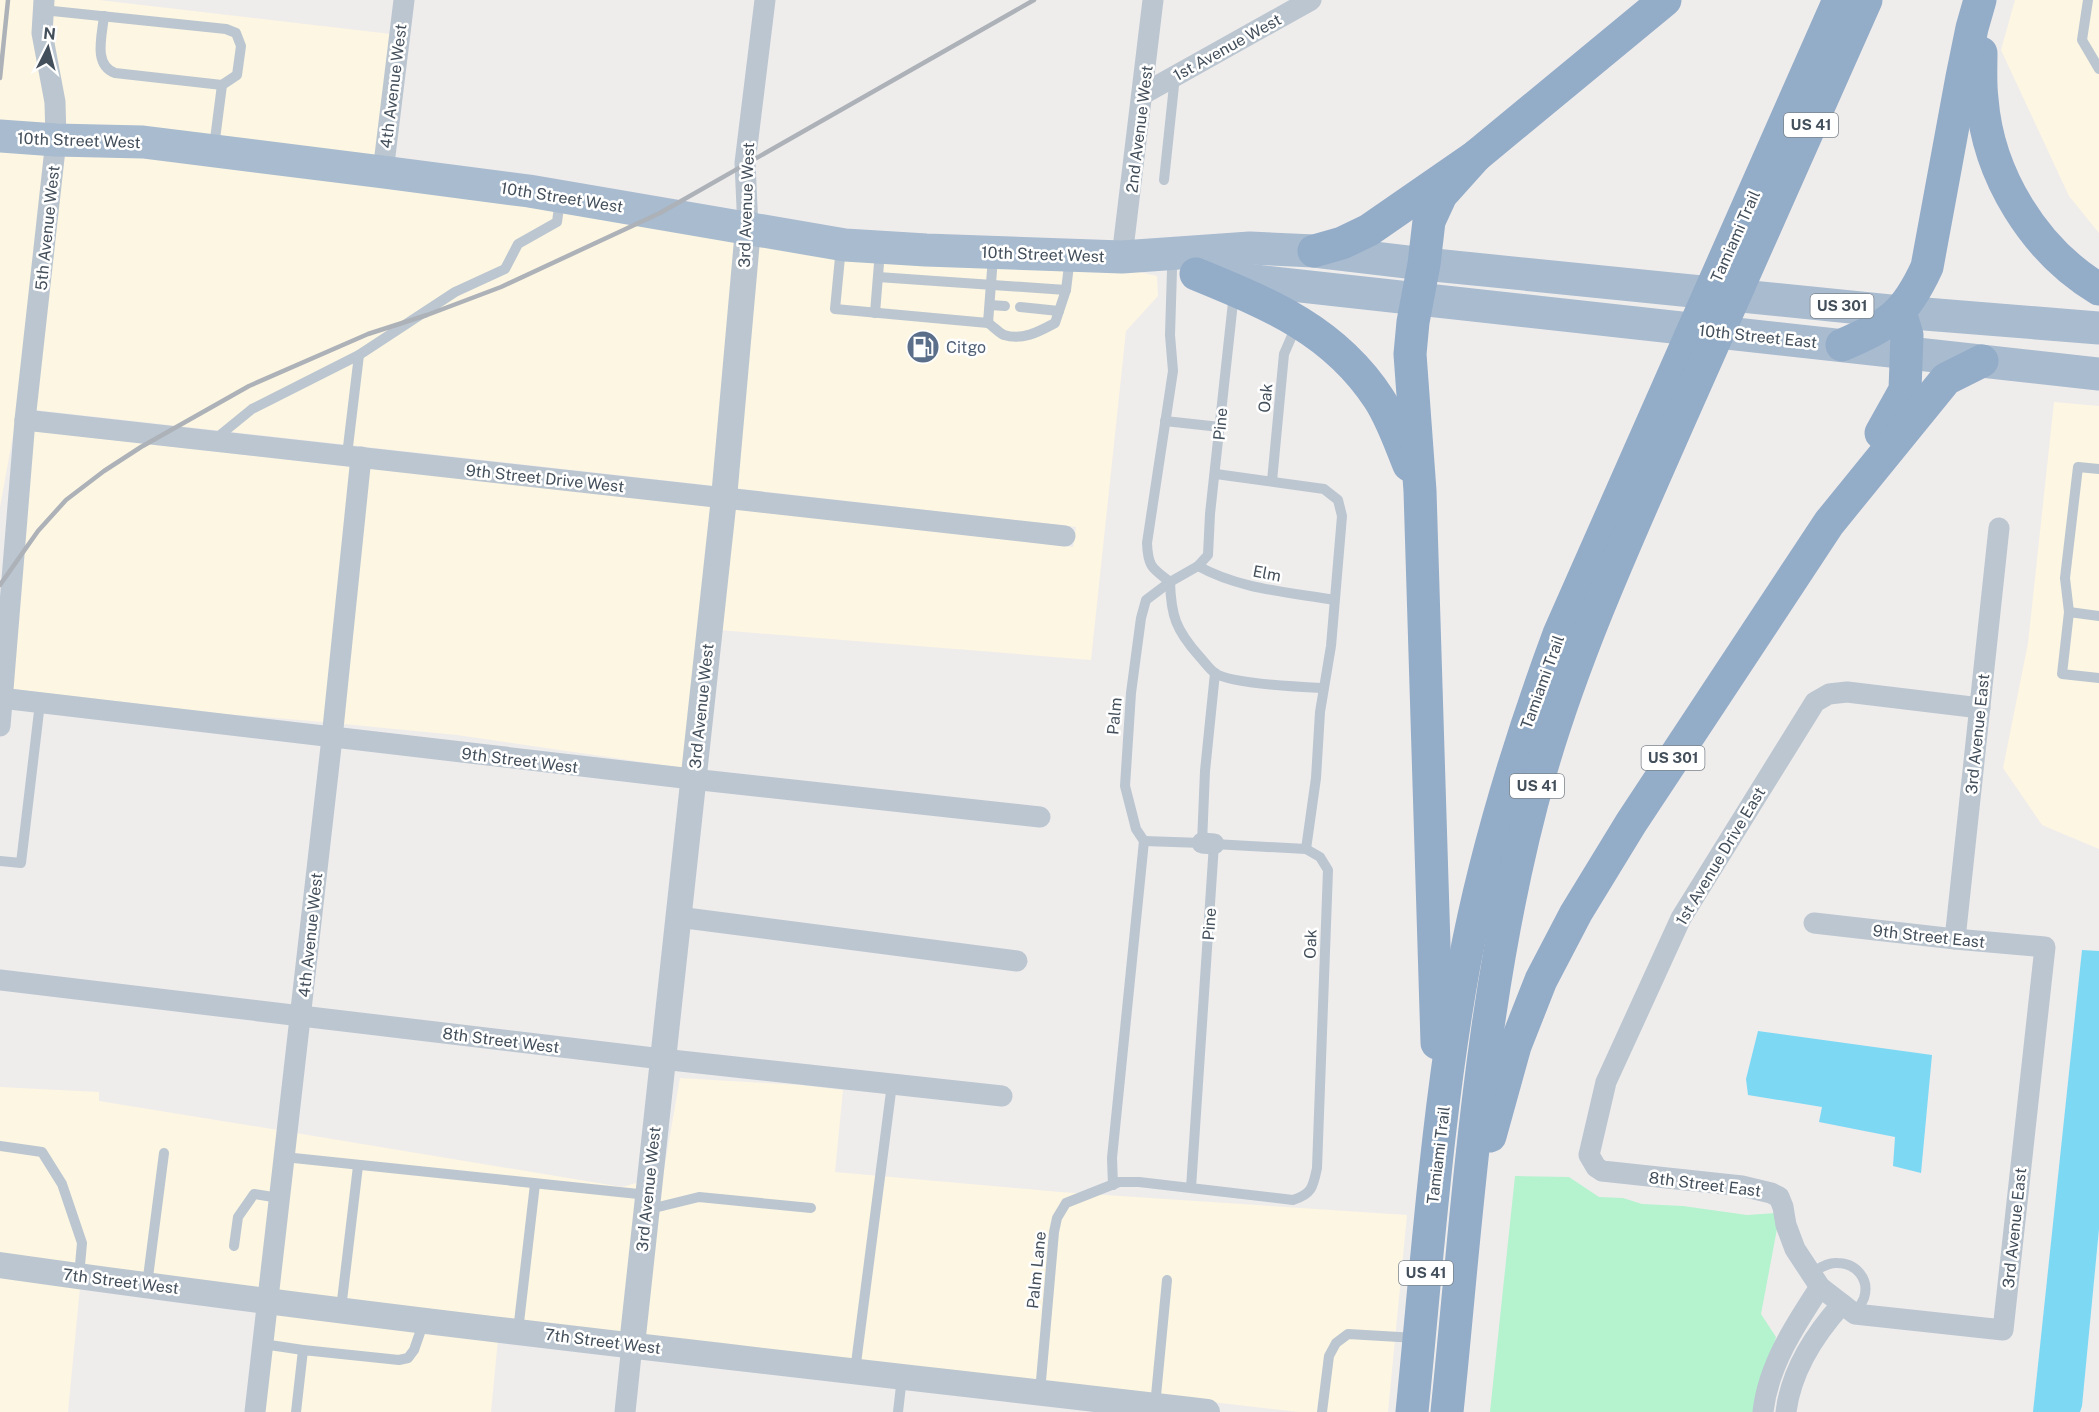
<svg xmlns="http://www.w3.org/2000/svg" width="2099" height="1412" font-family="'Public Sans',sans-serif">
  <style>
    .commercial { fill: #fdf6e2 }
    .green { fill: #b4f3ce }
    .water { fill: #7dd8f4 }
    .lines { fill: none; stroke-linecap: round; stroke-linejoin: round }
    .service { stroke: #bbc6d0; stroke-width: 10 }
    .minor { stroke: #bbc6d0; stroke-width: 21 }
    .tertiary { stroke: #bbc6d0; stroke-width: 26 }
    .primary { stroke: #a8bbcf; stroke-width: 33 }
    .trunk { stroke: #93acc8; stroke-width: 33 }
    .rail { stroke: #adb1b8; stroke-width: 4.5 }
    .labels { text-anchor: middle; stroke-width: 5; stroke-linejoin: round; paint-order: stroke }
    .shield { fill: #fff; stroke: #7b848c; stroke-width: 1.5 }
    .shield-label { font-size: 15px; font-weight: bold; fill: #434f5b }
    .street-label { font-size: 16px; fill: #434f5b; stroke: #fff }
    .service-label { font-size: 16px; fill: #4e5e75; stroke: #fff; text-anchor: start }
  </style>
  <rect width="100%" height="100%" fill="#efecec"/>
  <g class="commercial">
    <path d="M0 0H34L47 129 0 126Z"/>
    <path d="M53 0H99L391 34 375 160 65 130 51 31Z"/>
    <path d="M2015 0H2099V233L2069 196 2001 50Z"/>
    <path d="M0 147 46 150 16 419 0 507Z"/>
    <path d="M65 151 142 153 528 201 738 238 715 486 35 410Z"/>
    <path d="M756 241 1121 268 1157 276 1158 296 1126 331 1091 660 719 630 732 509 1073 547 1076 527 734 488Z"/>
    <path d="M2054 402 2099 406V849L2042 825 2003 768 2028 643Z"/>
    <path d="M33 431 351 467 324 722 225 714 13 689Z"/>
    <path d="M369 468 713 507 684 768 457 735 343 724Z"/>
    <path d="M680 1078 800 1085 843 1090 835 1172 1060 1192 1407 1215 1388 1412H1299L642 1336 659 1177 663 1175Z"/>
    <path d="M0 1087 99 1092V1101L278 1130 259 1288 0 1255Z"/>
    <path d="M296 1133 622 1187 640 1182 623 1333 278 1291Z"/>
    <path d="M0 1276 80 1287 68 1412H0Z"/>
    <path d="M276 1312 498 1339 491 1412H265Z"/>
  </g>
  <path class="green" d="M1515 1176 1569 1177 1599 1197 1623 1198 1642 1204 1683 1206 1747 1215 1776 1213 1777 1229 1761 1314 1776 1337 1756 1412H1490Z"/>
  <g class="water">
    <path d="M2082 950 2099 951V1229L2082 1406 2080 1412H2033Z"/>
    <path d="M1758 1031 1932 1055 1921 1173 1893 1166 1895 1137 1819 1122 1822 1107 1748 1095 1746 1079Z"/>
  </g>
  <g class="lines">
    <g class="service">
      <path d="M2088 0 2082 40 2099 69"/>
      <path d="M43 10 226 29 236 33 241 46 237 75 222 85 214 147"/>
      <path d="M104 16C102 36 93 65 115 73L222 85"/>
      <path d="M1164 180 1175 76"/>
      <path d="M841 247 835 309 988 323 993 257"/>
      <path d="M878 277 1066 290 1070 257"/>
      <path d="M990 305 1005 306"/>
      <path d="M1020 307 1059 311"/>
      <path d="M875 313 880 251"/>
      <path d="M988 323C993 326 999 333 1004 335 1023 341 1040 331 1055 323L1066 290"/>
      <path d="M1165 421 1220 427"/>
      <path d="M214 440 252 409 359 355 455 292 505 269 518 244 557 222 560 200"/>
      <path d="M347 455 359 355"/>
      <path d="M1216 474 1324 489 1338 500 1342 516 1331 646 1320 712 1316 778 1306 849"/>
      <path d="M1272 481 1284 354 1297 324"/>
      <path d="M1198 566C1239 589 1288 592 1334 600"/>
      <path d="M1170 582C1152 568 1148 567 1147 543L1173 371 1170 335 1172 270"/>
      <path d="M1170 582C1171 616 1176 630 1199 656 1204 661 1209 669 1215 673 1230 684 1301 687 1323 688"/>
      <path d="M2069 612 2065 578 2078 467 2099 469"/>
      <path d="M2099 616 2069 612 2062 674 2099 678"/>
      <path d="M1144 841 1202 843 1205 771 1215 673"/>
      <path d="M0 861 21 863 40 703"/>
      <path d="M0 1146 42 1152 62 1184 82 1243 79 1276"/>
      <path d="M284 1157 648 1195"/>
      <path d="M1113 1185 1112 1158 1144 841 1136 829 1125 786 1131 693 1141 618 1146 600 1170 582 1198 566 1208 555 1210 514 1234 293"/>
      <path d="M646 1210 699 1197 811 1208"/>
      <path d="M234 1246 238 1217 254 1194 279 1198"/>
      <path d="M1811 1273C1819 1269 1828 1262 1837 1263 1856 1263 1870 1279 1864 1298 1862 1303 1858 1309 1855 1314"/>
      <path d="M147 1285 164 1153"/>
      <path d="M341 1309 358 1166"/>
      <path d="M518 1331 535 1184"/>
      <path d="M263 1344 303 1350"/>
      <path d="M855 1371 892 1084"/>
      <path d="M1040 1392 1054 1232 1057 1218 1066 1203 1119 1182H1139L1293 1200C1312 1194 1313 1187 1317 1168L1328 870 1320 857 1306 849 1214 844 1191 1188"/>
      <path d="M1155 1406 1167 1280"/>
      <path d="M296 1412 303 1350 399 1360 408 1358 414 1350 424 1321"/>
      <path d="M898 1412 902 1377"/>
      <path d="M1322 1412 1329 1356 1336 1343 1348 1334 1416 1338"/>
    </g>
    <g class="minor">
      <path d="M1143 94 1311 0"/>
      <path d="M383 172 404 0"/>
      <path d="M748 229 745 163 765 0"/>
      <path d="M1122 257 1153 0"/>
      <path d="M25 420 1065 536"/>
      <path d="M0 698 692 779 1040 817"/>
      <path d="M0 726 25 420 56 140 55 102 42 33 44 0"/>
      <path d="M1202 843 1214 844"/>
      <path d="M678 917 1017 961"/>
      <path d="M1814 923 1955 939 2045 947 2003 1330 1855 1314 1820 1287 1795 1249 1786 1225 1783 1207 1779 1197 1771 1193 1742 1186 1602 1171 1596 1167 1589 1155 1606 1082 1681 918 1815 702 1829 694 1847 692 1980 708"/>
      <path d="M1955 939 1999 528"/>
      <path d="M0 980 662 1059 1002 1096"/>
      <path d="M255 1412 332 738 361 457"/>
      <path d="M625 1412 632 1345"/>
      <path d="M1763 1412C1768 1366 1795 1325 1820 1287"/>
      <path d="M1786 1412C1791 1371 1815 1334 1842 1304"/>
    </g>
    <g class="tertiary">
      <path d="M0 1265C401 1322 804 1365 1207 1412"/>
      <path d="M632 1345 724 498 748 229"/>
    </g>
    <g class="primary">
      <path d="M0 136 56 140 143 142 383 172 529 191 845 245 926 250 1122 257 1250 248 1314 251 1424 264 1900 312 2099 328"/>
      <path d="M1209 276 2099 374"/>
    </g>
    <g class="trunk">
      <path d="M1981 53C1981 69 1980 84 1982 99 1988 175 2034 250 2099 289"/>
      <path d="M1314 251 1342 243 1369 230 1476 156 1665 0"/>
      <path d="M1196 274C1269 304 1334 330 1379 399 1392 419 1400 443 1409 465"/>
      <path d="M1842 345C1890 324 1905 315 1927 267L1962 77 1972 28 1980 0"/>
      <path d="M1881 433 1905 390 1907 335 1900 312"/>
      <path d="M1437 1043 1420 491 1410 354 1413 322 1424 264 1429 221 1441 195 1476 156"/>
      <path d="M1490 1136 1515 1046 1541 980 1576 913 1631 823 1829 523 1946 379 1982 361"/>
      <path d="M1412 1412C1427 1263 1437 1113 1464 965 1485 852 1519 742 1559 634L1839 0"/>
      <path d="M1447 1412C1469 1197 1481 979 1541 770 1576 650 1628 537 1678 423 1741 282 1803 141 1866 0"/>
    </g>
    <g class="rail">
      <path d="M0 78 8 0"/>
      <path d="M0 585 38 531 66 500 104 471 141 447 249 386 368 334 427 315 501 287 660 213 1034 0"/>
    </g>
  </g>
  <defs>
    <g id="fuel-disc" transform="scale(1.725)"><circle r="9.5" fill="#5c6f8a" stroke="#fff"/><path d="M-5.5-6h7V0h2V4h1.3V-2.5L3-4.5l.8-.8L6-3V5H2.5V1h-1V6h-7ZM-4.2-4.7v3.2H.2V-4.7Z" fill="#fff"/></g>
  </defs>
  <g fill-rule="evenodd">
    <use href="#fuel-disc" x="923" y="347"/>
  </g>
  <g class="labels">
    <g class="shield">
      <rect x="1784" y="113" width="54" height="24" rx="4.5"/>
      <rect x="1810.5" y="294" width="63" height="24" rx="4.5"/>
      <rect x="1641.5" y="746" width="63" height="24" rx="4.5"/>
      <rect x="1510" y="774" width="54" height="24" rx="4.5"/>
      <rect x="1399" y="1261" width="54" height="24" rx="4.5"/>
    </g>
    <g class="shield-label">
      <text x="1811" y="130">US 41</text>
      <text x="1842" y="311">US 301</text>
      <text x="1673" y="763">US 301</text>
      <text x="1537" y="791">US 41</text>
      <text x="1426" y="1278">US 41</text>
    </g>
    <g class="street-label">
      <text transform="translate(1227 47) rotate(-29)" y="6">1st Avenue West</text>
      <text transform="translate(393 86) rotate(-83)" y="6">4th Avenue West</text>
      <text transform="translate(1139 129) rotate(-83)" y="6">2nd Avenue West</text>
      <text transform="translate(79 140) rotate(2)" y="6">10th Street West</text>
      <text transform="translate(562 197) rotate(9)" y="6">10th Street West</text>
      <text transform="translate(746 205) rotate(-88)" y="6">3rd Avenue West</text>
      <text transform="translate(47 228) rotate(-84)" y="6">5th Avenue West</text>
      <text transform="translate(1735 236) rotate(-66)" y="6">Tamiami Trail</text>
      <text transform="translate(1043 254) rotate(2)" y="6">10th Street West</text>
      <text transform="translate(1758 336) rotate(6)" y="6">10th Street East</text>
      <text transform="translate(1265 398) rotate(-84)" y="6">Oak</text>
      <text transform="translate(1220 424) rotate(-85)" y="6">Pine</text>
      <text transform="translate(545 478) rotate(6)" y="6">9th Street Drive West</text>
      <text transform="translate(1267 573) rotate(11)" y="6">Elm</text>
      <text transform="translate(1542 682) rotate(-70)" y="6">Tamiami Trail</text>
      <text transform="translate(701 706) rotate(-84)" y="6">3rd Avenue West</text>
      <text transform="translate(1114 716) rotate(-85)" y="6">Palm</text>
      <text transform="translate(1977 734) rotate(-84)" y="6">3rd Avenue East</text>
      <text transform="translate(520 760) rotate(7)" y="6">9th Street West</text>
      <text transform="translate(1720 856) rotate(-59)" y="6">1st Avenue Drive East</text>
      <text transform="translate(1209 924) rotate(-86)" y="6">Pine</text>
      <text transform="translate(310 935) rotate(-84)" y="6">4th Avenue West</text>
      <text transform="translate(1929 936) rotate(6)" y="6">9th Street East</text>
      <text transform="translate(1310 944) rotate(-88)" y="6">Oak</text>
      <text transform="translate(501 1040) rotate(7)" y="6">8th Street West</text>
      <text transform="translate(1438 1155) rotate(-83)" y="6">Tamiami Trail</text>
      <text transform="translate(1705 1184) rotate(7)" y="6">8th Street East</text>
      <text transform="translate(648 1189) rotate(-84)" y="6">3rd Avenue West</text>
      <text transform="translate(2014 1228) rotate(-84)" y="6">3rd Avenue East</text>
      <text transform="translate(1036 1270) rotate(-84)" y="6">Palm Lane</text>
      <text transform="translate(121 1281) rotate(7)" y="6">7th Street West</text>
      <text transform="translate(603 1341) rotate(7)" y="6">7th Street West</text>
    </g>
    <g class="service-label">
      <text x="946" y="353">Citgo</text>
    </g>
  </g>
  <g transform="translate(48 48) rotate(6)" stroke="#ffffff" stroke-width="4.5" paint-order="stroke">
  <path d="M0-4.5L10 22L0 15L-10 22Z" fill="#434f5b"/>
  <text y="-9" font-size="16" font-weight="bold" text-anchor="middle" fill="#434f5b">N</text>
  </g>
</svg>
